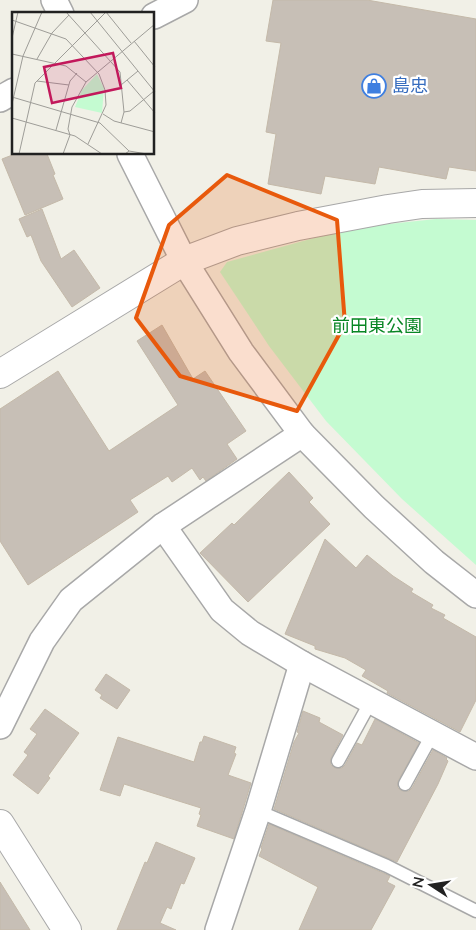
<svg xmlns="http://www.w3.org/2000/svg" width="476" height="930" font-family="Lato,'Noto Sans JP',sans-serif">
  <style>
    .park { fill: #c4fbd1 }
    .building { fill: #c7bfb6; stroke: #c4b9a9 }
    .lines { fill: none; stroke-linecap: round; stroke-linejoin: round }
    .service-casing { stroke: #a8a8a8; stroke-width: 15 }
    .minor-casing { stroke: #a8a8a8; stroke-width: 28 }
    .tertiary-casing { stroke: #a8a8a8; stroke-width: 30 }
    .service { stroke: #fff; stroke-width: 12 }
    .minor { stroke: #fff; stroke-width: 25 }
    .tertiary { stroke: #fff; stroke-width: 28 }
    .marked { fill: #e8590c; fill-opacity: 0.2; stroke: #e8590c; stroke-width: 4; stroke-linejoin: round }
    .labels { text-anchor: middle; stroke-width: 4.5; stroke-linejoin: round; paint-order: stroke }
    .shop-label { font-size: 18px; fill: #366cbe; stroke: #fff; text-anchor: start }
    .park-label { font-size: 18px; fill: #088624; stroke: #fff }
    .inset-road { fill: none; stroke: #9e9d98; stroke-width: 1 }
    .view { fill: #c2185b; fill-opacity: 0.15; stroke: #c2185b; stroke-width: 2.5 }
    .inset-edge { fill: none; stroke: #212121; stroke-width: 2.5 }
  </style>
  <rect width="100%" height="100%" fill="#f1f0e7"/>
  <path class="park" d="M436 219 476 220V565L402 499 326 421 269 346 220 272 227 262 325 235 379 225Z"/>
  <g class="building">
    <path d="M273 0H367L476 19V171L449 167 446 179 379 167 375 184 325 176 321 194 268 184 276 134 266 132 281 43 266 41Z"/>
    <path d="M15 154H47L55 174 53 175 63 199 25 215 2 159Z"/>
    <path d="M42 209 61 259 74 250 100 288 72 307 41 261 31 235 27 237 19 219Z"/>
    <path d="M162 325 193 379 205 371 246 431 227 444 237 459 206 481 203 477 200 480 192 468 172 482 168 476 130 500 138 512 28 585 0 541V409L58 371 109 451 178 405 137 341Z"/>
    <path d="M289 472 313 498 309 502 330 524 248 602 200 553 232 523 234 525Z"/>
    <path d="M325 539 356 568 367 555 393 576 413 589 411 592 433 605 431 608 445 615 443 618 476 637V700L460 732 387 693 388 691 362 676 366 670 345 658 315 649V646L285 634Z"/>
    <path d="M106 674 130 690 117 709 100 698 102 695 95 690Z"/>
    <path d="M45 709 79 733 48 776 50 778 38 794 13 775 28 755 24 752 37 734 30 729Z"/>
    <path d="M303 711 320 718 319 722 343 735 331 758V765L335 768H342L345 765 357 743 362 745 375 719 419 743 398 781V788L402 791H409L412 788 433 750 447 758 446 759 448 761 438 784 397 862 274 809 294 742 299 733 297 732Z"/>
    <path d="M204 736 236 747 234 753 236 754 228 775 251 783 234 839 197 826 201 815 199 814 201 808 124 784 120 796 100 790 118 737 194 762 200 742H202Z"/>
    <path d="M269 824 390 876 387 882 395 886 371 930H299L318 887 259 856 262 849 261 848Z"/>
    <path d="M156 842 195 858 184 884 181 883 171 909 167 907 160 923 176 930H117L145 862 147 863Z"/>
    <path d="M0 882 30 930H0Z"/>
  </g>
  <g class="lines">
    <g class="service-casing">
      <g id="service">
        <path d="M338 761 371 701"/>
        <path d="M405 784 432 735"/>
        <path d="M258 811 387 866 476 911"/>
      </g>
    </g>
    <g class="minor-casing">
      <g id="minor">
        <path d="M54 0 61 14"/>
        <path d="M154 16 185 0"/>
        <path d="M0 99 14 91"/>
        <path d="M130 154 184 261 241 352 302 434 374 507 434 562 476 595"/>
        <path d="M163 526 222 610 250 633 302 664 476 757"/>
        <path d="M0 726 42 641 71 600 163 526 302 434"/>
        <path d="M218 930 258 811 302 664"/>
      </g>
    </g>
    <g class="tertiary-casing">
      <g id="tertiary">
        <path d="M0 374 184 261 237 241 298 226 388 209 422 204 476 203"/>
        <path d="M0 824 67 930"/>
      </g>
    </g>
    <use href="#service" class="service"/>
    <use href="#minor" class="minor"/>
    <use href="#tertiary" class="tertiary"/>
  </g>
  <path class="marked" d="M227 175 337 220 345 324 297 411 180 376 136 318 169 225Z"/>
  <defs>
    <g id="shop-ring" transform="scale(1.25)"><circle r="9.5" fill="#fff" stroke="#3f7fe0" stroke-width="1.5"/><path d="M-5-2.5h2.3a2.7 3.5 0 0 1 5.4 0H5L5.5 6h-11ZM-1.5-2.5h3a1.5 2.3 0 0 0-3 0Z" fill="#3f7fe0"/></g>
  </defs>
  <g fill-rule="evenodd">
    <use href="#shop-ring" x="374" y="86"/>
  </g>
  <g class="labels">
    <g class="shop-label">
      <text x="392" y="92">島忠</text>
    </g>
    <g class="park-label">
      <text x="377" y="332">前田東公園</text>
    </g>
  </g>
  <g transform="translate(12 12)">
    <rect width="142" height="142" fill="#f1f0e7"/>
    <path d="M85 62 92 76 90 101 63 95 70 78Z" fill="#c4fbd1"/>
    <path class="inset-road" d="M54 0 108 60 112 100 109 111M78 0 143 80M94 0 119 31M0 8 54 27 87 62 93 78 94 93 76 132M0 26 6 0M122 29 143 55M0 42 54 54 74 70M25 47 40 21 57 3M115 68 143 101M25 69 57 73M109 73 126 59M0 85 88 111 117 139M0 92 11 44 30 0M112 100 118 99 142 79M91 102 102 109 143 120M0 106 63 124 90 142M44 118 58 69 65 61M7 142 23 71 94 0M51 142 58 123 56 117 60 95 74 70 143 12M113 142 117 139 135 142"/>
    <path class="view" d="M101 41 109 76 40 91 32 55Z"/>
    <rect width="142" height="142" class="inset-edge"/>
  </g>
  <g transform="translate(431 885) rotate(282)" stroke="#ffffff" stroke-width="4" paint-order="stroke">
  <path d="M0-4L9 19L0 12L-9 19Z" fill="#212121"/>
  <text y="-8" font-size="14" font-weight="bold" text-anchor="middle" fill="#212121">N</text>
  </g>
</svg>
